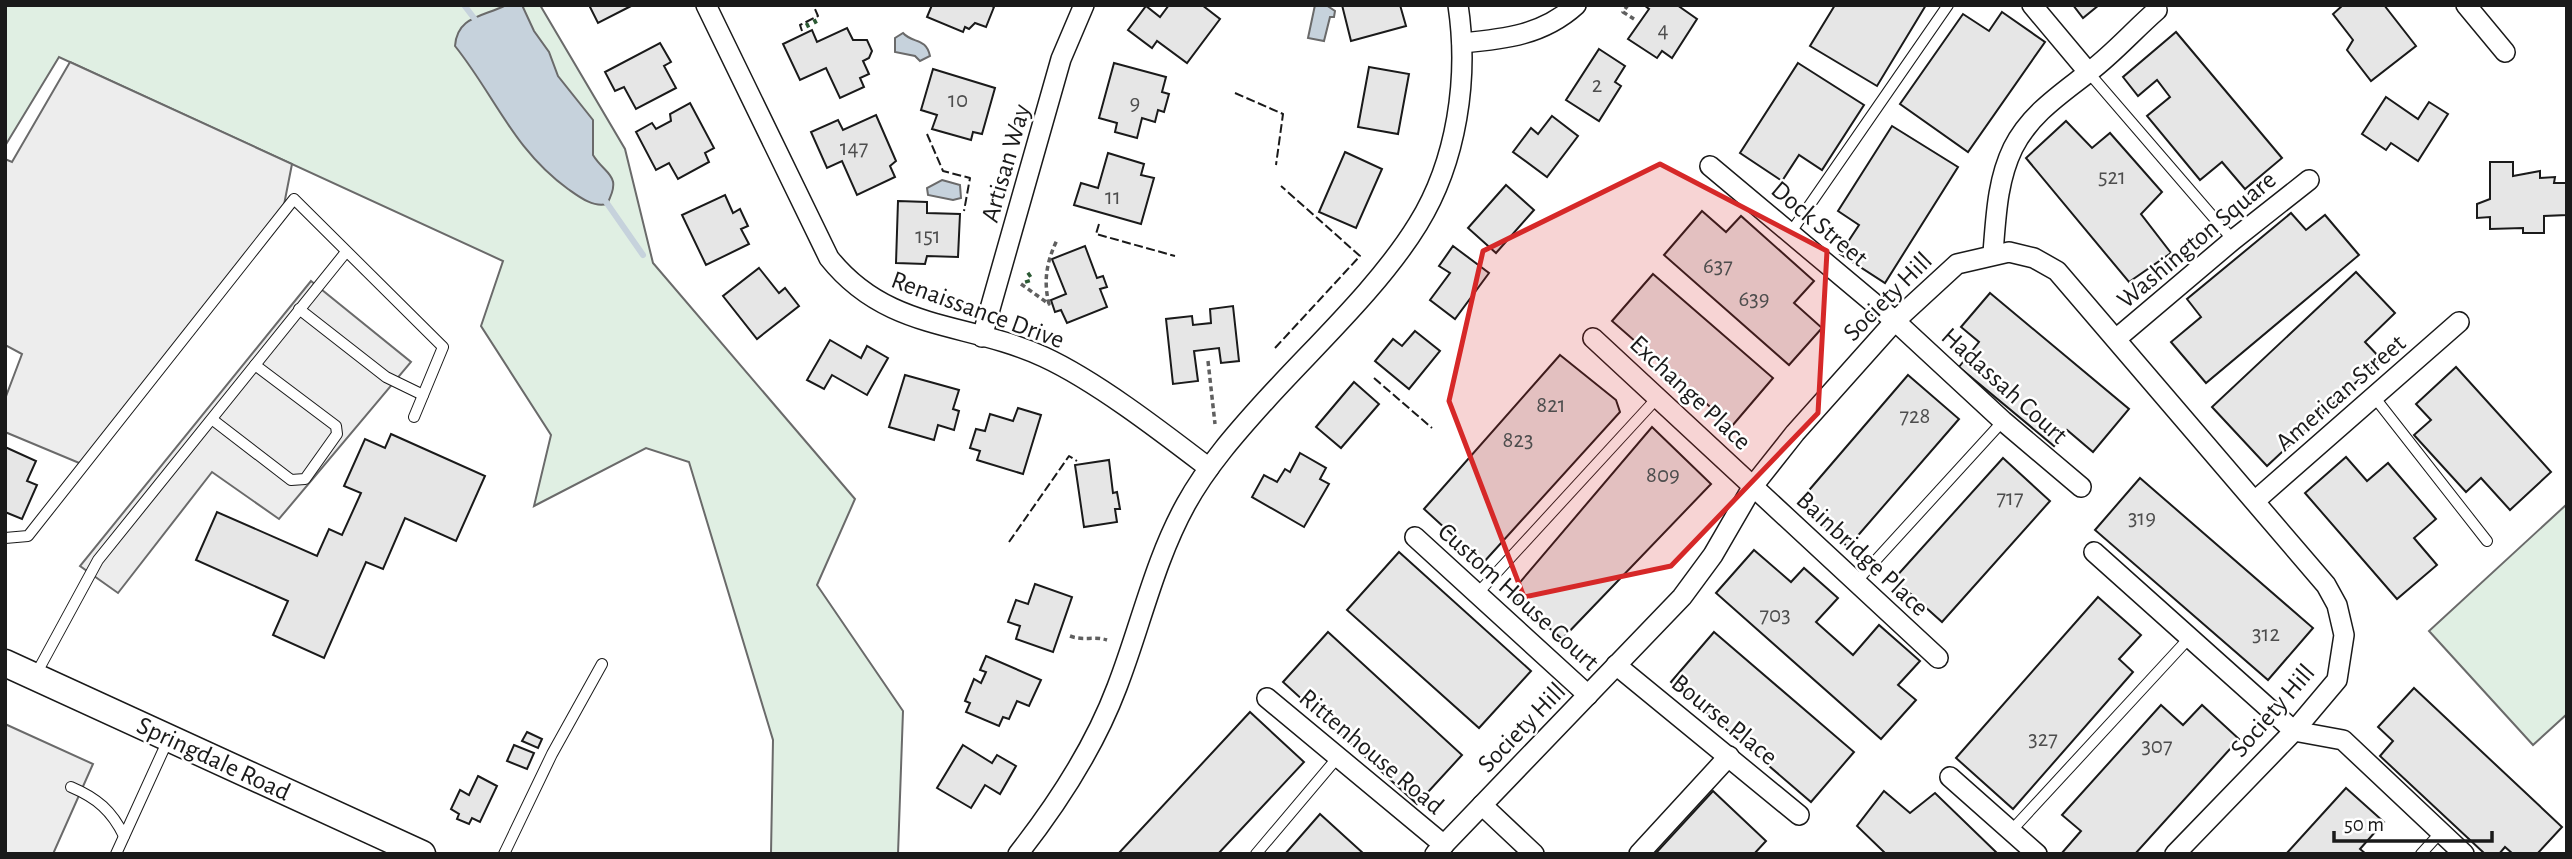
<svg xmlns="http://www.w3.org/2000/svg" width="2572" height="859" font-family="'Alegreya Sans',sans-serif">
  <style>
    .green { fill: #e0efe3; stroke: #6a6a6a; stroke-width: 2 }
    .parking { fill: #ededed; stroke: #6a6a6a; stroke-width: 2 }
    .water { fill: #c6d2dc; stroke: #6a6a6a; stroke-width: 2 }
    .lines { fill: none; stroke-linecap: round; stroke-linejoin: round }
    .stream { stroke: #c6d2dc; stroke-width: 6 }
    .building { fill: #e6e6e6; stroke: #1a1a1a; stroke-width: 2 }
    .service-casing { stroke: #1a1a1a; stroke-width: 12 }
    .minor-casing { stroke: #1a1a1a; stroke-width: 22 }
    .secondary-casing { stroke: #1a1a1a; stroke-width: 29 }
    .path { stroke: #5f5f5f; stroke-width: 3.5; stroke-dasharray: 5 3.5; stroke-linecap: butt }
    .service { stroke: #fff; stroke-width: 10 }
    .minor { stroke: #fff; stroke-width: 19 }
    .secondary { stroke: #fff; stroke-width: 26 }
    .hedge { stroke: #2b5a34; stroke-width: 5; stroke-dasharray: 3.5 5; stroke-linecap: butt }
    .fence { stroke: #1a1a1a; stroke-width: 2; stroke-dasharray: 9 3.5; stroke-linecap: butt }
    .marked { fill: #d62828; fill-opacity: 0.2; stroke: #d62828; stroke-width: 5; stroke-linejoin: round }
    .labels { text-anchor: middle; stroke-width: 5; stroke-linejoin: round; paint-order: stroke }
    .number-label { font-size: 23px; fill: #4d4d4d }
    .street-label { font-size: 26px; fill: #1a1a1a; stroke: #fff }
  </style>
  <rect width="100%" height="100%" fill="#fff"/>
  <g class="green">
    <path d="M5 5H540L625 149 653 263 855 499 817 585 903 711 898 854H771L773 740 689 462 646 448 534 506 551 435 481 326 503 261 59 57 5 146Z"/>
    <path d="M2567 504V714L2533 745 2429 631Z"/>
  </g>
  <g class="parking">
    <path d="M70 62 292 164 282 215 84 465 5 432V399L22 354 5 345V159L12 162Z"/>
    <path d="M311 281 411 362 279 519 212 472 118 593 80 566Z"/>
    <path d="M5 724 93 764 53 854H5Z"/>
  </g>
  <g class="water">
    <path d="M506 5H522L534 31 549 52 558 76 593 120V155C605 175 623 174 607 204 593 208 578 196 568 189 513 149 495 96 455 46 457 16 483 17 506 5Z"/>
    <path d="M1315 5H1326L1335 11 1334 17H1330L1324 41 1308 38Z"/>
    <path d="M903 33C913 44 926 37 930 56L920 61 915 56 895 52V38Z"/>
    <path d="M942 180 960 185 961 198 953 200 928 195 927 188Z"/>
  </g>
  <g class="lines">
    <g class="stream">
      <path d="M464 5 477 22"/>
      <path d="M604 199 643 255"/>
    </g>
  </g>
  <g class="building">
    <path d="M589 5H633L598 23Z"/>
    <path d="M932 5H990L994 7 986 27 975 23 969 29 965 27 963 32 927 17Z"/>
    <path d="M1169 5H1202L1220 19 1187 63 1157 41 1152 48 1128 30 1146 6 1160 17Z"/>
    <path d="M1342 5H1400L1406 26 1351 41Z"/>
    <path d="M1644 5H1677L1697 19 1672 58 1662 51 1657 58 1628 39 1649 9Z"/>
    <path d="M1835 5H1926L1877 86 1810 46Z"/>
    <path d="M2073 5H2099L2083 18Z"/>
    <path d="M2343 5H2384L2416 46 2371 81 2347 50 2353 40 2333 14Z"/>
    <path d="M2002 12 2045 42 1968 152 1900 104 1963 14 1989 31Z"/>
    <path d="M847 28 853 40H867L872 51 869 58 863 61 869 74 860 78 864 87 840 98 826 68 800 80 783 44 812 30 817 42Z"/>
    <path d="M2176 32 2282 158 2245 189 2222 162 2200 180 2147 116 2170 97 2157 80 2138 96 2123 77Z"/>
    <path d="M660 43 671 62 664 66 676 88 636 109 624 87 615 91 605 72Z"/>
    <path d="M1599 49 1625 66 1615 82 1621 86 1599 121 1566 100Z"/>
    <path d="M1114 63 1166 77 1162 92 1169 94 1164 112 1158 110 1155 122 1142 118 1137 138 1115 132 1117 123 1099 118Z"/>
    <path d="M1798 63 1864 105 1822 170 1799 155 1782 181 1740 153Z"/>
    <path d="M1369 67 1409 74 1398 134 1358 127Z"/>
    <path d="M933 69 995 88 982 134 973 132 971 140 932 129 937 115 921 110Z"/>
    <path d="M2386 97 2418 119 2429 102 2448 114 2418 161 2391 143 2386 150 2362 134Z"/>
    <path d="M690 103 714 148 705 153 709 162 678 179 669 163 656 170 636 132 652 123 656 129 671 121 670 114Z"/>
    <path d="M876 115 896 161 890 166 895 177 857 195 842 161 827 168 811 132 838 120 843 130Z"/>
    <path d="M1552 116 1578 136 1547 177 1513 152 1531 128 1538 134Z"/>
    <path d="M2066 121 2092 148 2110 133 2162 192 2141 214 2171 253 2129 282 2026 158Z"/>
    <path d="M1892 126 1958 167 1885 283 1840 254 1859 225 1838 211Z"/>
    <path d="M1345 152 1382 169 1356 228 1319 212Z"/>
    <path d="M1108 153 1144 164 1141 175 1154 178 1141 224 1074 205 1081 183 1098 188Z"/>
    <path d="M2490 162H2513V176L2540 171V178L2555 177 2554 183H2567V215L2544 216V233H2523V228L2490 229V217L2477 218V204L2490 199Z"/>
    <path d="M1506 185 1534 210 1496 253 1468 228Z"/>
    <path d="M725 195 733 213 740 209 748 226 741 229 749 244 706 265 682 215Z"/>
    <path d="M898 201 927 202V213L960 214 958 257 927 256 925 264 896 263Z"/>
    <path d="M1702 211 1726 232 1741 216 1814 281 1794 303 1822 328 1789 365 1664 255Z"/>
    <path d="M2291 213 2306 230 2325 215 2359 255 2206 383 2171 342 2201 317 2187 299Z"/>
    <path d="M1085 246 1097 278 1103 276 1107 287 1100 289 1107 307 1067 323 1061 310 1055 312 1051 300 1066 294 1052 259Z"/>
    <path d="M1453 246 1489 273 1455 319 1430 300 1450 273 1439 266Z"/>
    <path d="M759 268 779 293 785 288 799 306 757 339 723 296Z"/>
    <path d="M2356 272 2395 313 2365 342 2381 359 2267 466 2212 407Z"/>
    <path d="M1653 274 1773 378 1732 426 1612 321Z"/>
    <path d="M1990 293 2129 409 2093 452 2067 430 2054 446 1959 367 1979 342 1961 327Z"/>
    <path d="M1233 306 1239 361 1221 363 1219 348 1194 351 1198 381 1173 384 1166 319 1192 316 1193 325 1211 323 1210 309Z"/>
    <path d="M1415 331 1440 351 1409 389 1375 361 1393 339 1402 346Z"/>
    <path d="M830 340 861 358 867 346 888 358 867 395 832 375 824 389 807 380Z"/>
    <path d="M1560 355 1616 400 1620 412 1483 563 1424 509Z"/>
    <path d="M2456 367 2551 472 2510 510 2481 478 2466 492 2414 435 2431 420 2416 404Z"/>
    <path d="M905 375 959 390 953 409 959 411 954 430 938 425 934 440 889 427Z"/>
    <path d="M1908 375 1959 419 1848 547 1798 503Z"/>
    <path d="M1354 382 1379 404 1341 448 1316 427Z"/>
    <path d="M1018 408 1041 415 1023 474 977 460 980 451 970 448 976 429 985 431 990 414 1013 421Z"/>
    <path d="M1652 427 1711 484 1562 639 1510 594Z"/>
    <path d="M391 434 485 476 456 541 405 518 383 569 366 562 324 658 273 635 288 601 196 560 217 512 317 556 329 529 342 535 361 493 344 486 365 439 385 448Z"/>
    <path d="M5 447 36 461 27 481 37 485 22 519 5 512Z"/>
    <path d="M1300 453 1326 468 1320 479 1329 484 1304 527 1252 497 1264 475 1277 482 1285 469 1290 472Z"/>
    <path d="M2346 457 2367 481 2388 463 2436 519 2414 538 2437 565 2397 599 2305 493Z"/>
    <path d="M2003 458 2050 501 1942 622 1894 579Z"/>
    <path d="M1109 460 1113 493 1117 492 1120 509H1115L1117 522 1084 527 1075 465Z"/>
    <path d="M2140 478 2313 628 2268 680 2095 530Z"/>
    <path d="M1754 550 1791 582 1804 568 1838 598 1816 622 1853 655 1879 625 1920 661 1898 685 1916 700 1881 739 1716 593Z"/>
    <path d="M1399 552 1531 671 1479 728 1347 610Z"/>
    <path d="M1035 584 1072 597 1053 652 1016 639 1020 626 1008 622 1016 600 1028 604Z"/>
    <path d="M2098 597 2141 635 2119 659 2133 672 2013 809 1956 758Z"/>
    <path d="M1328 632 1462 755 1417 804 1283 682Z"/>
    <path d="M1714 632 1854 752 1811 802 1671 682Z"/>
    <path d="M986 656 1041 680 1029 706 1017 701 1009 719 1003 717 999 726 966 712 970 703 965 701 974 679 981 683 986 672 980 670Z"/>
    <path d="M2414 688 2562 827 2537 854H2513L2505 847 2499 854H2485L2380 756 2393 741 2378 727Z"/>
    <path d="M2161 705 2183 725 2202 705 2239 739 2135 854H2061L2081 831 2062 815Z"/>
    <path d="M1250 712 1304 762 1218 854H1118Z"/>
    <path d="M527 732 542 739 538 748 522 741Z"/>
    <path d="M514 745 534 753 527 769 507 761Z"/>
    <path d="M963 745 992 763 997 755 1016 766 1000 794 985 785 971 808 937 788Z"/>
    <path d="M478 776 497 786 480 822 472 818 469 824 457 819 459 814 451 809 460 790 469 795Z"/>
    <path d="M2346 788 2384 822 2360 849 2366 854H2286Z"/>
    <path d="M1713 791 1766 841 1754 854H1655Z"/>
    <path d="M1884 791 1910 813 1935 793 1998 854H1886L1857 826Z"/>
    <path d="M1320 814 1364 854H1285Z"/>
  </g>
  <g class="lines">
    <g class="service-casing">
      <g id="service">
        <path d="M2089 73 2233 240"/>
        <path d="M1791 232 1948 5"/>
        <path d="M299 309 386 377 423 395"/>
        <path d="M2375 398 2487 541"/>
        <path d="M213 420 291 480 305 479 337 434 336 426 255 365"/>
        <path d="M5 538 28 536 294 199 443 347 414 417"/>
        <path d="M1855 583 2003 421"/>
        <path d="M1477 594 1658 397"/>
        <path d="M35 676 98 560 346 252"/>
        <path d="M71 787C97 798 112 811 124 836"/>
        <path d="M2011 831 2191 636"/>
        <path d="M116 854 168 740"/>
        <path d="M504 854 552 754 602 664"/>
        <path d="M1256 854 1338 757"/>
        <path d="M2421 854 2441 832"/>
      </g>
    </g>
    <g class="minor-casing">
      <g id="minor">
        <path d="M706 5 829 258C888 332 966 321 1044 357 1096 381 1162 432 1209 468"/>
        <path d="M2032 5 2089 73"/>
        <path d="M2466 5 2505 52"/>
        <path d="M1462 43C1505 39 1543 35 1576 5"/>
        <path d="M1710 166 1895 321 2003 421 2081 487"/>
        <path d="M1993 253C1996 217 1997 181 2013 148 2030 114 2061 94 2089 72 2113 54 2134 30 2157 10"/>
        <path d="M982 337 1061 59 1084 5"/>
        <path d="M1593 338 1938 658"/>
        <path d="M2116 339 2233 240 2309 180"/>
        <path d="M2256 500 2459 322"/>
        <path d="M1415 537 1588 695"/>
        <path d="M2094 552 2294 731 2343 740 2464 854"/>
        <path d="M1616 665 1799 815"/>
        <path d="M1267 698 1444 845"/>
        <path d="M1950 777 2037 854"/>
        <path d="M1482 805 1534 854"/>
        <path d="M1018 854C1058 803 1094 748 1117 687 1141 625 1154 562 1186 504 1207 466 1237 432 1266 400 1315 346 1380 286 1418 224 1457 161 1469 78 1458 5"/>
        <path d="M1435 854 1682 597 1713 555 1753 486 1795 433 1895 321 1957 264 2009 252 2034 258 2057 271 2326 585 2337 605 2344 635 2337 680 2294 731 2175 854"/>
        <path d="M1639 854 1729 756"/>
      </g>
    </g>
    <g class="secondary-casing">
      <path id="secondary" d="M5 663 422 854"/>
    </g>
    <g class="path">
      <path d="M1628 5 1623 12 1634 19"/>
      <path d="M1021 284 1049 304C1043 280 1047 261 1057 240"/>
      <path d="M1208 361 1215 424"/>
      <path d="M1070 636C1083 641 1094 636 1107 640"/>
    </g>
    <use href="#service" class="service"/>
    <use href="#minor" class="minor"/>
    <use href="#secondary" class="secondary"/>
    <g class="hedge">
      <path d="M806 26 818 20"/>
      <path d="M1028 283 1026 277 1032 273"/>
    </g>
    <g class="fence">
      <path d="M802 31 800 25 818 16 815 9"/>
      <path d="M1235 93 1283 114 1276 165"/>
      <path d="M927 134 943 171 970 178 964 211"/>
      <path d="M1099 224 1096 234 1175 256"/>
      <path d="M1275 348 1360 256 1281 186"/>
      <path d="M1374 378 1432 428"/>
      <path d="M1009 542 1069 456 1077 461"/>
    </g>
  </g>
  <path class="marked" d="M1660 164 1827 251 1818 413 1671 566 1524 597 1449 401 1483 251Z"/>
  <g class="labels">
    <g class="number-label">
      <text x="1663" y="37">4</text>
      <text x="1597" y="92">2</text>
      <text x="958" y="107">10</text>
      <text x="1135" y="110">9</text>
      <text x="854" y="155">147</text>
      <text x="2112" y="184">521</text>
      <text x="1113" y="204">11</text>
      <text x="928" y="243">151</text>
      <text x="1718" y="273">637</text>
      <text x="1754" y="306">639</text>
      <text x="1551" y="412">821</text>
      <text x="1915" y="423">728</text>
      <text x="1518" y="447">823</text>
      <text x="1663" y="482">809</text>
      <text x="2010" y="505">717</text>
      <text x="2142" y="525">319</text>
      <text x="1775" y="622">703</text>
      <text x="2266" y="641">312</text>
      <text x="2043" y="746">327</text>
      <text x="2157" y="753">307</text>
    </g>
    <g class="street-label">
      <text transform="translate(1005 163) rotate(-74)" y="9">Artisan Way</text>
      <text transform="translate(1820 223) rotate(40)" y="9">Dock Street</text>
      <text transform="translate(2196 239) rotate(-40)" y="9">Washington Square</text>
      <text transform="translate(1887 296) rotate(-45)" y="9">Society Hill</text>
      <text transform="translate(978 309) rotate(20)" y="9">Renaissance Drive</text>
      <text transform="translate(2005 385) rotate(42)" y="9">Hadassah Court</text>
      <text transform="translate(1691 392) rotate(43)" y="9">Exchange Place</text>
      <text transform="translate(2340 392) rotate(-41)" y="9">American Street</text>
      <text transform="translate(1863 553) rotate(43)" y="9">Bainbridge Place</text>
      <text transform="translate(1519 596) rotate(42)" y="9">Custom House Court</text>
      <text transform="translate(2272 710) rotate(-49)" y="9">Society Hill</text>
      <text transform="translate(1725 719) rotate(39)" y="9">Bourse Place</text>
      <text transform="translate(1521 727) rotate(-46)" y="9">Society Hill</text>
      <text transform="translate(1372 751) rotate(40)" y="9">Rittenhouse Road</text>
      <text transform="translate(214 758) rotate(25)" y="9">Springdale Road</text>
    </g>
  </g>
  <rect width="2572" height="859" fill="none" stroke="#1a1a1a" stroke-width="14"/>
  <path d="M2334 831v10h158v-10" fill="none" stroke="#1a1a1a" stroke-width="3.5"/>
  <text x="2344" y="831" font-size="21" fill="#1a1a1a" stroke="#ffffff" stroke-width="5" paint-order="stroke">50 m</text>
</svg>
